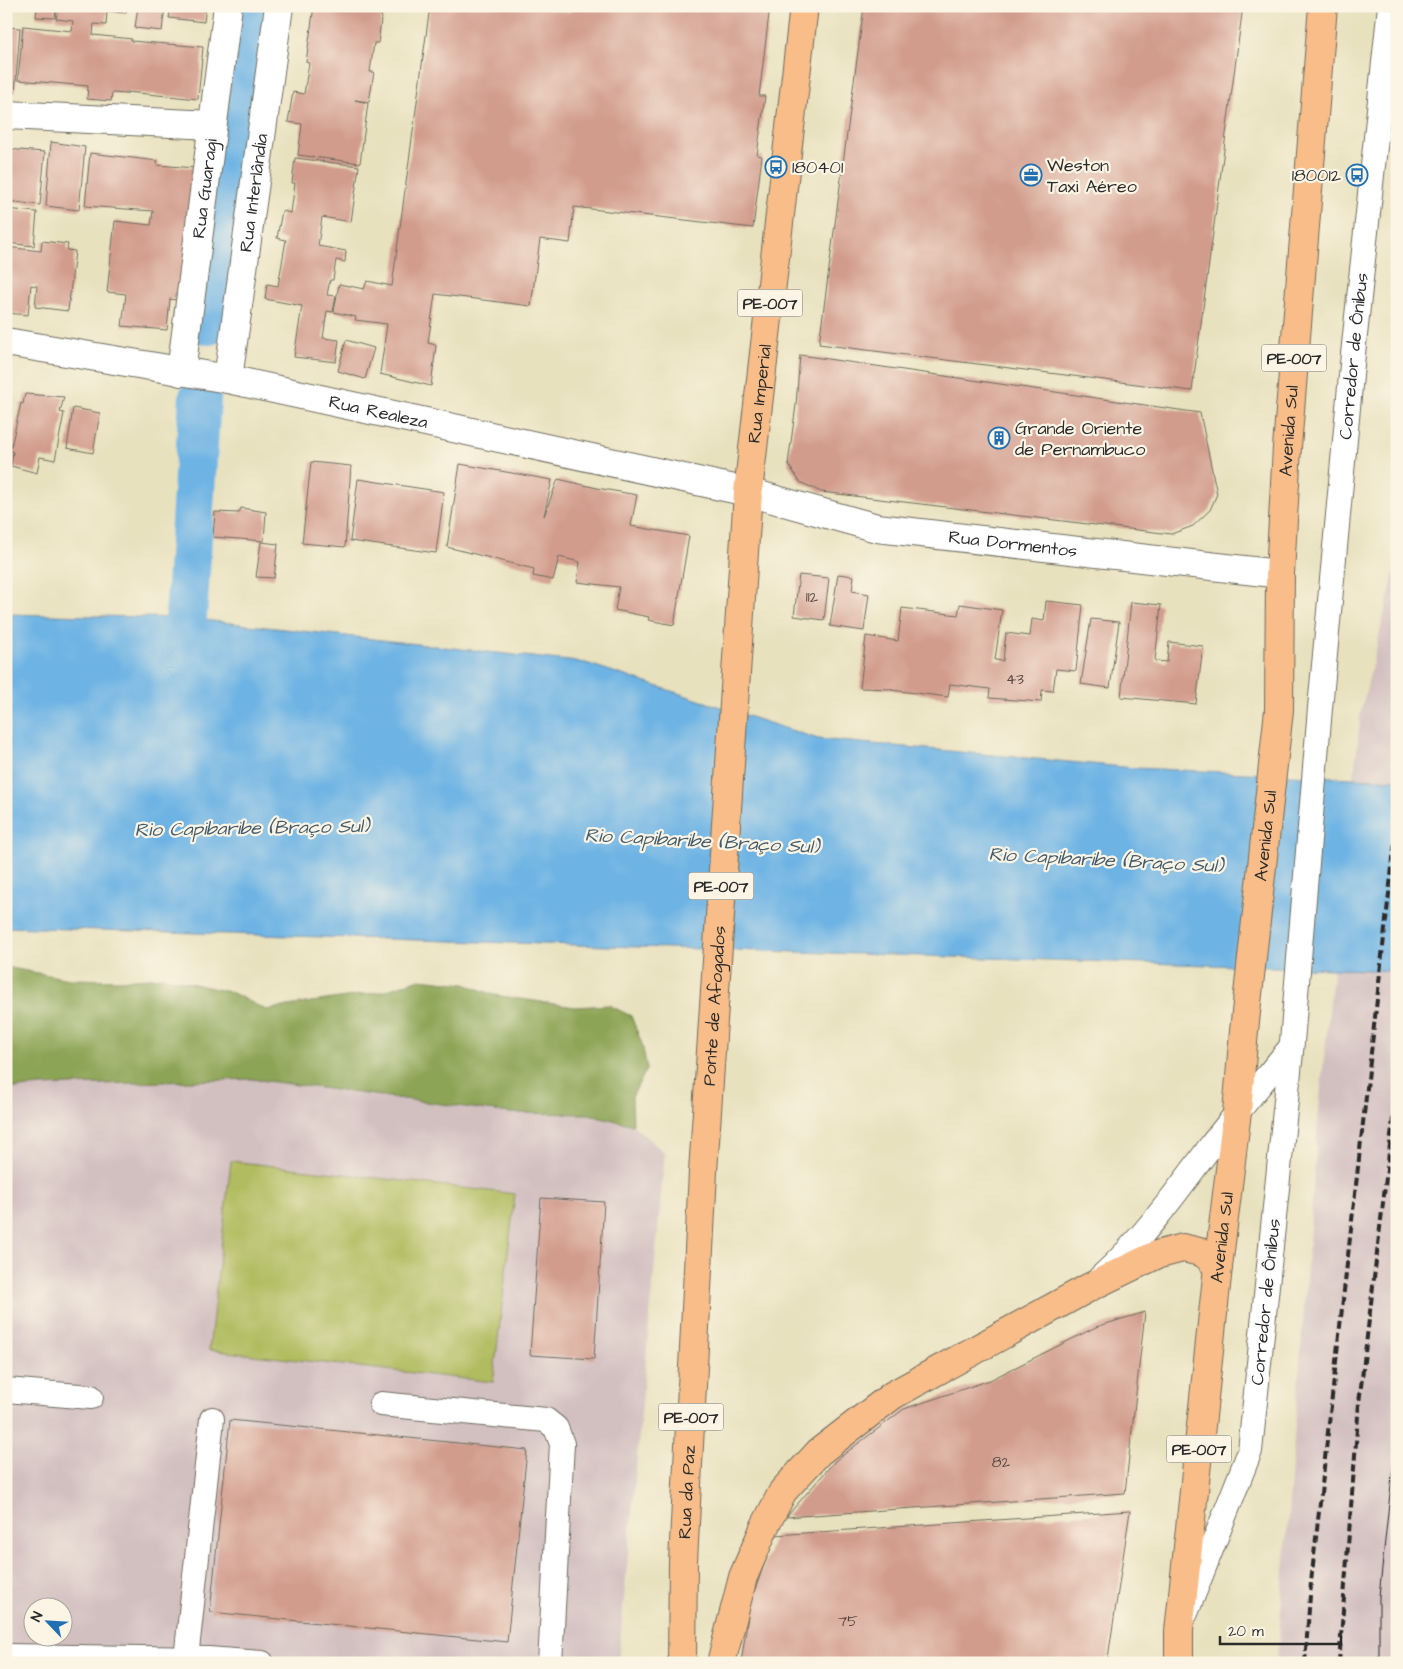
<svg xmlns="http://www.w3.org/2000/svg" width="1403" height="1669" font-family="'Architects Daughter',sans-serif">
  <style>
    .industrial { fill: #d2bfc0; fill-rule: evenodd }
    .green { fill: #b0bc5e; stroke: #6e7444 }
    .forest { fill: #8ca455; stroke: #5c6840 }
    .water { fill: #6db3e4; stroke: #4c6f88 }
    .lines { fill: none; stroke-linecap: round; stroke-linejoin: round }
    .canal { stroke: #6db3e4; stroke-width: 42 }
    .building { fill: #d29c8d }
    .service-casing { stroke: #6d6b5e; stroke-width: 26 }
    .minor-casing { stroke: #6d6b5e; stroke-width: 30 }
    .trunk-casing { stroke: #6d6b5e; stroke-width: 30 }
    .service { stroke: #fff; stroke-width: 24 }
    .minor { stroke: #fff; stroke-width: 28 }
    .trunk { stroke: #f8bd89; stroke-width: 28 }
    .tram { stroke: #2b2b2b; stroke-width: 1 }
    .rail { stroke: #2b2b2b; stroke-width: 4; stroke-dasharray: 8 4; stroke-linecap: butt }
    .labels { text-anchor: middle; stroke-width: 4.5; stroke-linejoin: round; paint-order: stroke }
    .number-label { font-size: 15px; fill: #554744 }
    .shield { fill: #fcf5e5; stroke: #6a6863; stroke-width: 1 }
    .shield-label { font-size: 16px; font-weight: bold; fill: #2b2b2b }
    .poi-label { font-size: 18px; fill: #2b2b2b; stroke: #fcf5e5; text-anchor: start }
    .street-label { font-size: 18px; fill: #2b2b2b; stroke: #fcf5e5 }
    .water-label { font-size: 19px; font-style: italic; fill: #425b6c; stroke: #fcf5e5 }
  </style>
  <rect width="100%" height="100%" fill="#fcf5e5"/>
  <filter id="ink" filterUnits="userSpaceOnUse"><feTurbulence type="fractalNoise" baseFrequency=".02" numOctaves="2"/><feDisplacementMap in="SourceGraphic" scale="10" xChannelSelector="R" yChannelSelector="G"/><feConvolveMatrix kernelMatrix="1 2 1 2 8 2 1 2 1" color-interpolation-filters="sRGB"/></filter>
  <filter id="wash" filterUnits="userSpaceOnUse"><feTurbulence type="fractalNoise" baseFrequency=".0096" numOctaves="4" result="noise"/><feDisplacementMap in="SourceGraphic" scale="20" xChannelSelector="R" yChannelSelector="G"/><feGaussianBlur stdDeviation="1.12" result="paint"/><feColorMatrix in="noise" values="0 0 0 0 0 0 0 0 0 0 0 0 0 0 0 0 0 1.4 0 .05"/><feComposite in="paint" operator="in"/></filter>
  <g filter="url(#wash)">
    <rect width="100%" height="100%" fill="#e8e1be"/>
    <g class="industrial">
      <path d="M1397 561V1663H1277L1320 1096 1361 711Z"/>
      <path d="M252 1079 510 1113 589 1114 633 1125 665 1153 618 1663H6V1089L42 1086ZM32 1606H62V1636H32Z"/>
    </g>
    <path class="green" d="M231 1161 515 1194 493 1382 209 1350Z"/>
    <path class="forest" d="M6 967 69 979 120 980 165 977 233 993 266 1010 311 1002 381 992 420 979 465 984 494 995 575 1007 609 1005 631 1016 642 1044 647 1068 632 1097 633 1125 589 1114 510 1113 252 1079 42 1086 6 1089Z"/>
    <path class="water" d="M6 614 186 618 586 663 818 739 1135 768 1397 780V971L6 927Z"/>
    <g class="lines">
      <g class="canal">
        <path d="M209 324 249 6"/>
        <path d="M186 618 200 397"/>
      </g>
    </g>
    <g id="blocks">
      <g class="building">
        <path d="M37 6H56L55 18 36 17Z"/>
        <path d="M58 6H127L126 13 107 11 106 25 94 24 93 35 132 39 131 41 203 47 198 99 127 92V94L112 93 111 101 87 99 88 86 18 80 23 26 72 31 73 21 56 19Z"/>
        <path d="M138 6H165L162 31 135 28Z"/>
        <path d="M171 6H206L204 22 169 18Z"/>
        <path d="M314 6H379L378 11 382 12 378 43H374L370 72H374L369 102 355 100 368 103 360 163 298 155 302 124 288 122 293 92 304 94 309 63 306 62Z"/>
        <path d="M430 6H529L569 12 570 6H770L759 96H765L757 155 762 156 753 228 574 207 570 243 540 239 531 306 435 294 428 343 436 345 431 386 380 374 387 324 355 320 356 317 334 312 339 284 364 289 367 281 392 286Z"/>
        <path d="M864 6H1243L1192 391 819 344Z"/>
        <path d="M6 27 20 28 15 93 6 92Z"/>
        <path d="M51 142 85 147 79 210 46 206Z"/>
        <path d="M6 149 45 152 40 205 6 201Z"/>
        <path d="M90 153 158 161 157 165 195 168 181 301 170 299 167 330 122 326 126 294 107 292 115 221 151 225 153 211 85 206Z"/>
        <path d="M295 158 359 166 351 222 322 217 318 246 346 251 345 262 336 260 333 280H330L327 295 336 296 333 312 327 311 323 338 339 340 336 362 294 357 302 306 265 299 267 284 278 286 286 240 277 238 282 211 291 213 295 183H292Z"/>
        <path d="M6 209 37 212 34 246 6 243Z"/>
        <path d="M42 241 68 244 67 250 75 251 68 311 35 307 37 286 31 285 28 315 6 313V247L41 251Z"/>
        <path d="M346 340 374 348 365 379 338 371Z"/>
        <path d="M800 355 1200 413 1217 494 1210 510 1193 526 1171 534 821 492 800 482 788 464 796 405Z"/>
        <path d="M25 394 64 397 60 412 64 413 55 460 40 457 37 473 11 466 13 452 10 451 21 403 23 404Z"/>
        <path d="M73 408 100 413 93 453 67 448Z"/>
        <path d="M311 462 351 466 345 547 302 543Z"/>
        <path d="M460 464 552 480 544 516 558 479 597 488 637 495 631 526 689 536 674 625 648 620 649 617 615 610 619 587 577 582 580 562 559 557 553 580 533 576 534 569 447 547Z"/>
        <path d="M358 479 444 492 436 553 350 541Z"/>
        <path d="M241 508 266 512 264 541 213 537 215 512 239 513Z"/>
        <path d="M261 542 278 544 274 578 256 577Z"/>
        <path d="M838 574 854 576 852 591 869 594 864 631 830 626Z"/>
        <path d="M799 575 829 578 824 620 794 616Z"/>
        <path d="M1046 601 1083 605 1076 671 1056 669 1053 691 1042 690 1041 702 989 698 990 689 950 684 948 697 891 690 892 689 860 688 866 636 898 641 902 608 958 615 960 604 1002 610 995 660 1003 661 1006 633 1030 636 1032 619 1044 621Z"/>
        <path d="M1131 602 1161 605 1155 661 1167 662 1169 642 1203 646 1196 704 1121 697Z"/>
        <path d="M1091 619 1119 622 1110 688 1081 684Z"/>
        <path d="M541 1198 604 1202 594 1359 530 1355Z"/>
        <path d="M1145 1312 1125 1493 786 1517 835 1461 904 1409 990 1380 1096 1327Z"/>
        <path d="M230 1420 527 1450 507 1642 210 1612Z"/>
        <path d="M1130 1511 1108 1658 1087 1663H741L750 1603 775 1535Z"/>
      </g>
    </g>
  </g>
  <g filter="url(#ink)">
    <use href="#blocks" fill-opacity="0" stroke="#6d6b5e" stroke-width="1"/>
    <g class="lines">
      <g class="service-casing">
        <g id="service">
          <path d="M1100 1278C1142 1240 1176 1193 1210 1147 1236 1113 1264 1080 1291 1047"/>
          <path d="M6 1390 91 1397"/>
          <path d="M381 1404 546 1420 556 1428 562 1444 550 1663"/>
          <path id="s1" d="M1186 1613 1250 1451 1292 1042 1320 708 1353 354 1390 6"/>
          <path d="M6 1656 208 1659 262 1663"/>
          <path d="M186 1659 212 1419"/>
        </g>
      </g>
      <g class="minor-casing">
        <g id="minor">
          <path d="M6 115 212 125"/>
          <path id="s2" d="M6 342 228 379 748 492 877 528 1280 574"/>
          <path id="s3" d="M181 372 228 6"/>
          <path id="s4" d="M228 379 279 6"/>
        </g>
      </g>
      <g class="trunk-casing">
        <g id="trunk">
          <path id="s5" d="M682 1663 683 1562 703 1172 748 492 804 6"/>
          <path d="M721 1663 743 1577 765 1526 783 1491 819 1452 893 1395 1090 1287 1156 1255 1183 1248 1204 1253 1218 1267"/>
          <path id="s6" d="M1179 1663V1631L1218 1267 1237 1112 1244 1031 1279 710 1280 574 1287 447 1323 6"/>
        </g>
      </g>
      <use href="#service" class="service"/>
      <use href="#minor" class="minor"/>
      <use href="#trunk" class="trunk"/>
      <path class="tram" d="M1379 1663V1596L1397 1429"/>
      <g class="rail">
        <path d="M1305 1663 1311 1582 1397 823"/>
        <path d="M1339 1663 1359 1403 1397 1086"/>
      </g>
    </g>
  </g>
  <defs>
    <g id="bus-ring" transform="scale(1.125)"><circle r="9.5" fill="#fcf5e5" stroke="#1f6fb2" stroke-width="1.5"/><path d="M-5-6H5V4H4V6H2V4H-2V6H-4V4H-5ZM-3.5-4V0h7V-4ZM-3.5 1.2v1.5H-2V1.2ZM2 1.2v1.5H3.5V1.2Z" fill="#1f6fb2"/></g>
    <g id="office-ring" transform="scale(1.125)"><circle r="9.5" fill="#fcf5e5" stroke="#1f6fb2" stroke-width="1.5"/><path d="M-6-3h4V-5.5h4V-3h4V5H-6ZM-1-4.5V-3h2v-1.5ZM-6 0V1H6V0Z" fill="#1f6fb2"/></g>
    <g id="building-ring" transform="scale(1.125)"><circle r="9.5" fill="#fcf5e5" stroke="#1f6fb2" stroke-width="1.5"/><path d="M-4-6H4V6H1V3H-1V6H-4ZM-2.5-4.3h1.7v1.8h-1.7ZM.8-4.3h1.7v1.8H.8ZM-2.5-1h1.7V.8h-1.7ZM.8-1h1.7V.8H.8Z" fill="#1f6fb2"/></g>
  </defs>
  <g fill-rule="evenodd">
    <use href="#bus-ring" x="776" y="167"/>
    <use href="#office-ring" x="1031" y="175"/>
    <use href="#bus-ring" x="1357" y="175"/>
    <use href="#building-ring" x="999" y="438"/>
  </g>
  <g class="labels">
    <g class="number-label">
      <text x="812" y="602">112</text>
      <text x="1015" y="684">43</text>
      <text x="1001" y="1467">82</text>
      <text x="848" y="1626">75</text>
    </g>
    <g class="shield">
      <rect x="737.5" y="289.5" width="65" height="27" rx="4"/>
      <rect x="1261.5" y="344.5" width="65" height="27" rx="4"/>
      <rect x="688.5" y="872.5" width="65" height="27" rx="4"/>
      <rect x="658.5" y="1403.5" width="65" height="27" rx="4"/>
      <rect x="1166.5" y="1435.5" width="65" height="27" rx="4"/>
    </g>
    <g class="shield-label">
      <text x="770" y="309">PE-007</text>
      <text x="1294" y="364">PE-007</text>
      <text x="721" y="892">PE-007</text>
      <text x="691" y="1423">PE-007</text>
      <text x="1199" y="1455">PE-007</text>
    </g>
    <g class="poi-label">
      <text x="1047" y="171">Weston<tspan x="1047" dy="21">Taxi Aéreo</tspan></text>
      <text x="792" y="173">180401</text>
      <text x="1341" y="181" text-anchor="end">180012</text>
      <text x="1015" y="434">Grande Oriente<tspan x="1015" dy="21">de Pernambuco</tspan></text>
    </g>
    <g class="street-label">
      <text dy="6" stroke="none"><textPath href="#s3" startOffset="185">Rua Guaragi</textPath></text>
      <text dy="6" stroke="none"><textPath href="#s4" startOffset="188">Rua Interlândia</textPath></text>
      <text dy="6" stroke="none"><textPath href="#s1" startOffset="1274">Corredor de Ônibus</textPath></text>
      <text dy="6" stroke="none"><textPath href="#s5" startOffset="1272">Rua Imperial</textPath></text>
      <text dy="6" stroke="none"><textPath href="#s2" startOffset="379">Rua Realeza</textPath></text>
      <text dy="6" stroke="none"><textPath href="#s6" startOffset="1238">Avenida Sul</textPath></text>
      <text dy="6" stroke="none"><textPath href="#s2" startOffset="1028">Rua Dormentos</textPath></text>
      <text dy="6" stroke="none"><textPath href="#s6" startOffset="832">Avenida Sul</textPath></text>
      <text dy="6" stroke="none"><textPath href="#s5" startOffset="658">Ponte de Afogados</textPath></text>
      <text dy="6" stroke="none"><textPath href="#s6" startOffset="428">Avenida Sul</textPath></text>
      <text dy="6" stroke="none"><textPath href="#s1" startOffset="324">Corredor de Ônibus</textPath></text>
      <text dy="6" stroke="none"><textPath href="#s5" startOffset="171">Rua da Paz</textPath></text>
    </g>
    <g class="water-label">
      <text transform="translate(252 827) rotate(-1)" y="7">Rio Capibaribe (Braço Sul)</text>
      <text transform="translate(702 840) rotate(3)" y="7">Rio Capibaribe (Braço Sul)</text>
      <text transform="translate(1106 859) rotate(3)" y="7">Rio Capibaribe (Braço Sul)</text>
    </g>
  </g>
  <rect width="1403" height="1669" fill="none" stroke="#fcf5e5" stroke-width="25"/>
  <g transform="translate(48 1622) rotate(295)"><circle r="24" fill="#fcf5e5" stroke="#a8a49b"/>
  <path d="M0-4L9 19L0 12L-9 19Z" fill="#1f6fb2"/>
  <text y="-8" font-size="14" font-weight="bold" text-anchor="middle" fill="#2b2b2b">N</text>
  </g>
  <path d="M1220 1636v8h121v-8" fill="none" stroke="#2b2b2b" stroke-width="2.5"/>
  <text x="1228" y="1636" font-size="15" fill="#2b2b2b" stroke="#fcf5e5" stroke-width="4" paint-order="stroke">20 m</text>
</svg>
